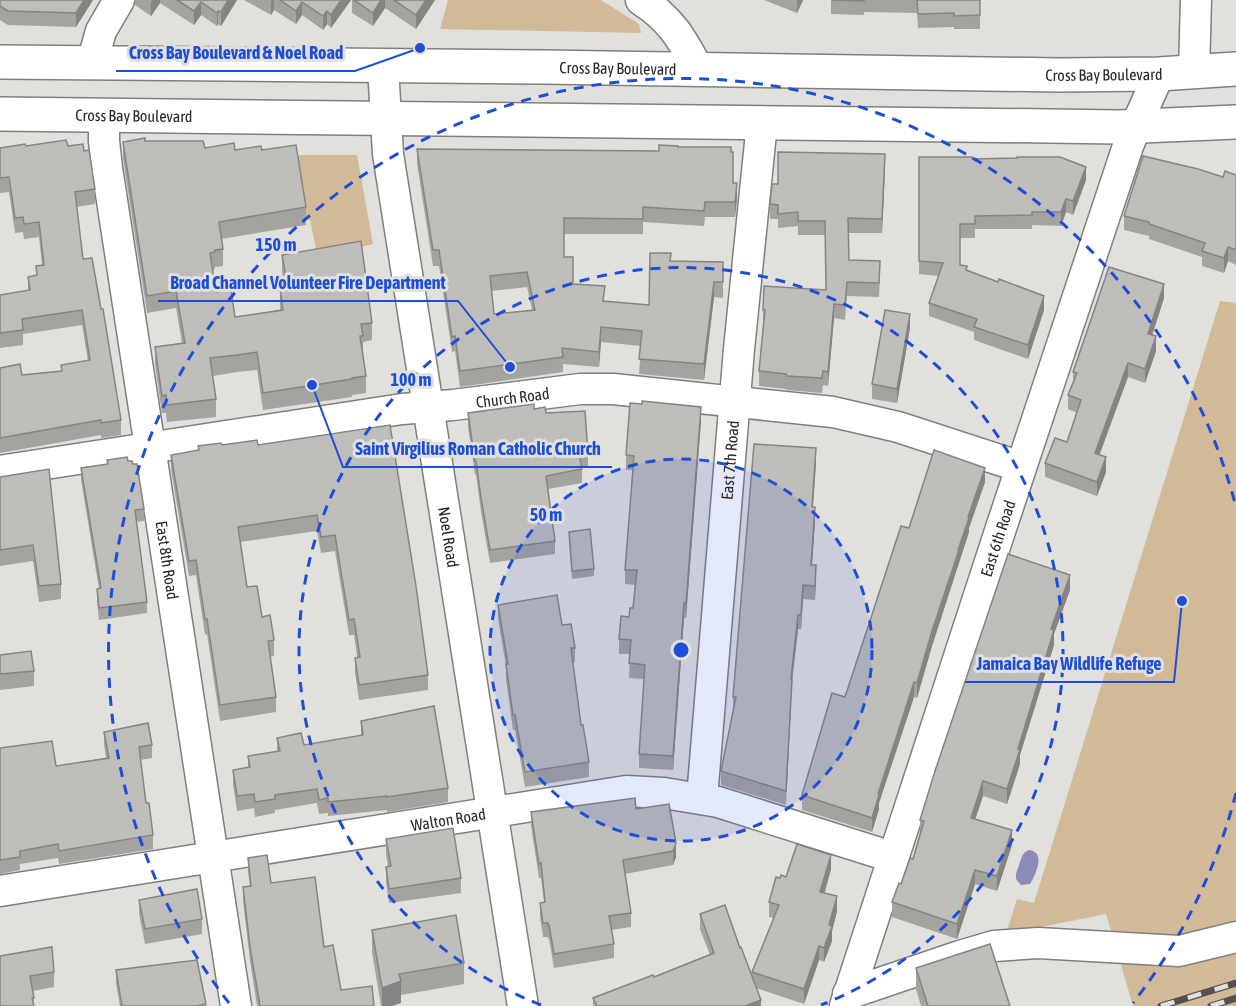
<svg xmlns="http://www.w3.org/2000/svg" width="1236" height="1006" font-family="'Asap Condensed',sans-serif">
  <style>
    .green { fill: #d2b998 }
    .water { fill: #8c8bb8 }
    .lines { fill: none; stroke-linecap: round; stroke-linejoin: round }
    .minor-casing { stroke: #817f7c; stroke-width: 33 }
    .major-casing { stroke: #817f7c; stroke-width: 36 }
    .minor { stroke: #fff; stroke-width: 30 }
    .major { stroke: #fff; stroke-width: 33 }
    .rail-casing { stroke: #535150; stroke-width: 7 }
    .rail { stroke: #e2e0dd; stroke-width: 4.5; stroke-dasharray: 14; stroke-linecap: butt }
    .wall { fill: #a4a3a0; fill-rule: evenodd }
    .shaded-wall { fill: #868482 }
    .building { fill: #bfbdba; stroke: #868482; stroke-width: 1.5; fill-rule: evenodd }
    .ring { fill: none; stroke: #1d4ed8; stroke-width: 3; stroke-dasharray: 10 8 }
    .labels { text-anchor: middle; stroke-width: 6; stroke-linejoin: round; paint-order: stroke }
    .street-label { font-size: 16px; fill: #282726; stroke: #e2e0dd }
    .centre { fill: #1d4ed8; stroke: #e2e0dd; stroke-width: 3 }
    .ring-label { font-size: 18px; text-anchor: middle; font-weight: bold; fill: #1d4ed8; stroke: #e2e0dd; stroke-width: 6; stroke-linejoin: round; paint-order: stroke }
    .leader { fill: none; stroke: #1d4ed8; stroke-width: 2 }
    .callout-dot { fill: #1d4ed8; stroke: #e2e0dd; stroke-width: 2 }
    .callout-label { font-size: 18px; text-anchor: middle; font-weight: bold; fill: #1d4ed8; stroke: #e2e0dd; stroke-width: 6; stroke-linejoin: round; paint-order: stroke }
  </style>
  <rect width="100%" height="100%" fill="#e2e0dd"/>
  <g class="green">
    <path d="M448 0H601L639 24 641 33 440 29Z"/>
    <path d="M298 155H357L373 244 318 258 310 220H305L296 162Z"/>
    <path d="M1220 301 1236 303V1006H1133L1106 914 1006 934 1017 899 1034 903Z"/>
  </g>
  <path class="water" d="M1029 850C1046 852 1036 874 1030 884L1021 885 1016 879V874L1022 856 1025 852Z"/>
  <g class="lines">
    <g class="minor-casing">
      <g id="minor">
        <path d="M641 0C671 19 682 39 698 69"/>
        <path d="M92 63 101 31 119 0"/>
        <path id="s1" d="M383 66 388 154 523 1006"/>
        <path d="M1194 71 1196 0"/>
        <path id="s2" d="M104 115V141L107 168 236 1006"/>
        <path id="s3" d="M0 471 402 409 453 405 580 389H613L833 412 898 427 1021 467"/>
        <path id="s4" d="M702 798 739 349 762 123"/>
        <path id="s5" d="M0 891 626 791 664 793 718 802 892 857"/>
        <path d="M848 994 960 956 994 946 1038 943 1179 951 1236 937"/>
        <path id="s6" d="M845 1006 999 534 1128 146 1136 126 1159 74"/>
      </g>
    </g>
    <g class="major-casing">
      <g id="major">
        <path id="s7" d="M0 62 544 67 1058 75 1159 74 1236 69"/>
        <path id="s8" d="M0 114 1049 126 1119 127 1236 122"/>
      </g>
    </g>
    <use href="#minor" class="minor"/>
    <use href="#major" class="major"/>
    <g class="rail-casing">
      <g id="rail">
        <path d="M1161 1006 1236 983"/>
        <path d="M1211 1006 1236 998"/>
      </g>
    </g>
    <use href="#rail" class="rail"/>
  </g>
  <g class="wall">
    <path d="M0 0H93L76 27 8 25 0 20Z"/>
    <path d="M135 0H237L221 26 218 24 217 26 201 15 194 25 160 3 151 16 135 5Z"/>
    <path d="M244 0H351L331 28 327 24 323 30 302 15 296 24 274 10 271 15Z"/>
    <path d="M352 0H435L416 29 385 8 373 26 352 13Z"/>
    <path d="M764 0H803L797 13Z"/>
    <path d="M831 0H980V29H954V27L918 28 917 13 864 12V15L831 14Z"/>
    <path d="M145 141 205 148 262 150 306 207V225L221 239 223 249V266L215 267V269L213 270 216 292 235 317 280 310V288H285L282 272V255L372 323V340L363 342V352L366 376V393L352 395V397L263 410 257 370 237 372 213 376 216 399V417L167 422 166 413H162L155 364V347L182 343 176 308 147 313 123 159V142Z"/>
    <path d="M26 146H68L84 151 95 189V204L76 207 83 259 121 420V435L101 438V435L0 453V368L22 375 61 371V365L88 361 82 325 23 334V345L0 348V295L28 291V277L36 275V266L42 265 39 237 24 239 23 232 15 233 9 192 0 193V148Z"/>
    <path d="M678 147 733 183 737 198 735 217H705L704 226 643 222V234H564V257L573 284 605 301 649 305 671 261 723 262V298L714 297 704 380 639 374 641 346 601 342 599 367 563 364V372L460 387 455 351 452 352 439 266H433L417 164V149L659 151ZM527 287 532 310 494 314 492 291Z"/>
    <path d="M919 157 972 159 1086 180 1073 215 1066 212 1061 226 1032 225V229H975V238H960V265L967 270 1044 310 1028 359 974 340V332L929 316V303L939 276 919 274Z"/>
    <path d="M885 168 882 233H849V260L880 275 879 297 847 296 845 320 834 318 828 386 823 385 822 393 787 390 786 389 759 386V371L763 324V310L826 290 825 235H798V226L778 228V219H770V204L778 184Z"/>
    <path d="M1236 175V265L1228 261 1224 273 1202 266V257L1149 239V236L1124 230V216L1223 177Z"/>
    <path d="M1164 298 1152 335 1156 351 1145 383 1128 377 1099 455 1106 472 1097 496 1045 477V463L1067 442 1077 413 1068 409V395L1073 382V372Z"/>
    <path d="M910 328 897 403 872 399V384Z"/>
    <path d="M534 409 546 413 588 454V468L582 467V483L548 489 555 541V554L490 563 481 512 476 474 475 475 468 427V413Z"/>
    <path d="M701 421 686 618H684L673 770 639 768V754L644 679 629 678 630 654H619V639L633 608 635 585 625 584V570L633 470H626V455Z"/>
    <path d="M390 425 428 675V690L359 700 355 673V658L357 657 354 635H349L335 551 321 553 317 531 240 542 247 587 274 640V656L270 657 276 697V712L220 721 207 634 205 635 196 575 189 576 171 470V455L198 451V446L258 445Z"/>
    <path d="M107 460 128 461 144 509V521L136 522 147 602V613L99 620 97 601V589H99L81 480V468L107 465Z"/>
    <path d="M816 462 813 507 815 521 812 565 816 579 815 600 803 599 801 629H798L792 681 786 805 721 785V771L733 711V697Z"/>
    <path d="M0 477 61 584V599L39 602 33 561 0 566Z"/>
    <path d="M985 482 969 528V532L932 646 917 698 914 697 879 803V809L872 832 802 810V795L845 697 909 528Z"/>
    <path d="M569 532 594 569V576L572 579Z"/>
    <path d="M1070 590 1054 634V645L1020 755V764L1007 804 983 796 975 819 1012 845 997 891 975 884 957 939 892 917V902L913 859 920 833V820Z"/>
    <path d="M498 605 562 625 575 648V662L573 663 581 725 589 762V777L525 787 515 730H513L506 679V666L498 619Z"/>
    <path d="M0 655 34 671V686L0 690Z"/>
    <path d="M361 721 448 788V802L387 812V810L328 816V813L319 814 317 803 275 810V813L255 817 254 808 237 811 233 784V770L248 767V756L277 751V738L304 745 361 736Z"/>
    <path d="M104 732 152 745V758L140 760 146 803 153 835V849L59 864 58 858 20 864V870L0 874V748L56 766 106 758 104 745Z"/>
    <path d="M669 804 676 857 673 865 625 874 631 913V927L611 930 614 944V958L554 968 549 939H548V937H543L540 917V903L544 902 541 878H539L531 826V812L636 809Z"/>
    <path d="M386 839 461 878V893L389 903 386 882V867H388L386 854Z"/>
    <path d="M248 858 271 883 324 947 341 990 374 1006H257L250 961 243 901V887L250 886 248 872Z"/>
    <path d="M831 869 825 893 837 911 832 931V941L824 962 819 960 804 1004 756 988 761 1006H593V998L654 977 710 955 700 929V914L740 948 752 977V972L774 918 769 917V902L780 878Z"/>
    <path d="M139 900 202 919V934L145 944 139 914Z"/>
    <path d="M372 930 464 963V984L401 995V1003L392 1006H381L372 952Z"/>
    <path d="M0 956 54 972V987L33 991 34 1006H0Z"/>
    <path d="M916 968 1010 1006H921L916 989Z"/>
    <path d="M116 970 206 1004V1006H120L116 984Z"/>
  </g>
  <g class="shaded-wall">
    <path d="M84 0H93L76 27V13Z"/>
    <path d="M153 0H160V3L151 16V2Z"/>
    <path d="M228 0H237L221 26V12Z"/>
    <path d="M272 0H274V10L271 15V2Z"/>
    <path d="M341 0H351L331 28V15Z"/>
    <path d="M381 0H385V8L373 26V13Z"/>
    <path d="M426 0H435L416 29V15Z"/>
    <path d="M797 0H803L797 13Z"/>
    <path d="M201 2V15L194 25V11Z"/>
    <path d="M302 2V15L296 24V11Z"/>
    <path d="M218 11V24L217 26V13Z"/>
    <path d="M327 11V24L323 30V16Z"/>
    <path d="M885 154V168L882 233V219Z"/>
    <path d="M1086 167V180L1073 215V201Z"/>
    <path d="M737 183V198L735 217V202Z"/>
    <path d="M1066 199V212L1061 226V212Z"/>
    <path d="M1228 247V261L1224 273V258Z"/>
    <path d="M714 282V297L704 380V364Z"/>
    <path d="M1164 284V298L1148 348V334Z"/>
    <path d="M1044 296V310L1028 359V345Z"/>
    <path d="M834 304V318L828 386V372Z"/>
    <path d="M910 314V328L897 403V389Z"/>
    <path d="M601 327V342L599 367V352Z"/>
    <path d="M1156 336V351L1145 383V369Z"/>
    <path d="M1128 363V377L1095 467V453Z"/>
    <path d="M701 407V421L686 618V604Z"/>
    <path d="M816 448V462L812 521V507Z"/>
    <path d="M1106 457V472L1097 496V482Z"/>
    <path d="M985 468V482L969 528V532L932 646 917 698V683L968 517Z"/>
    <path d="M815 507V521L811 579V565Z"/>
    <path d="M816 565V579L815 600V586Z"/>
    <path d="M1070 575V590L1054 634V645L1020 755V764L1007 804V789L1051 629Z"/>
    <path d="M803 585V599L801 629V615Z"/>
    <path d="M684 603V618L673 770V756Z"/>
    <path d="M798 615V629L792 681 786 805 791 679Z"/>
    <path d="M914 682V697L879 803V809L872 832V818L878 794Z"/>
    <path d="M983 781V796L971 832V818Z"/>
    <path d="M1012 830V845L997 891V876Z"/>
    <path d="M676 843V857L673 865V851Z"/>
    <path d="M831 855V869L820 906V892Z"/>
    <path d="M975 870V884L957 939V924Z"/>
    <path d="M837 896V911L832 931V941L824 962V948Z"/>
    <path d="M819 946V960L804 1004V989Z"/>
    <path d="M401 981V1003L392 1006H382V988Z"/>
    <path d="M761 1000V1006H745Z"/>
  </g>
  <g class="building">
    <path d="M0 0H84L76 13 8 11 0 6Z"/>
    <path d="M177 0H228L221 12 218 11 217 13 201 2 194 11Z"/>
    <path d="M280 0H341L331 15 327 11 323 16 302 2 296 11Z"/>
    <path d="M354 0H381L373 13Z"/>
    <path d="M394 0H426L416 15Z"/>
    <path d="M831 0H864V1Z"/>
    <path d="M917 0H980V15L954 16V13L918 14Z"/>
    <path d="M145 138V141H203L205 148 234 143 235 150 261 146 262 150 296 145 306 207 219 222 223 249 215 250V252L210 253 216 292 231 290 235 317 283 310 280 288 288 287 282 255 361 241 372 323 361 324 363 336H360L366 376 352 378V379L263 393 257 352 237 355 210 358 216 399 167 405 166 395 162 396 155 347 185 343 176 291 147 296 123 142Z"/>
    <path d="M66 140 68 146 83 144 84 151 89 150 95 189 75 192 83 259 92 258 101 309H103L121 420 101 423V420L0 438V368L20 364 22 375 62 371 61 365 90 360 82 310 22 319 23 330 0 333V295L30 290 28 277 37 275 36 266 44 265 39 222 24 224 23 217 15 218 9 177 0 178V148L25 144 26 146Z"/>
    <path d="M659 145 678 146V147H731V152H733V183H737L735 202H705L704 211 643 207V219L564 218V257H573V284L605 286 603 301 649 305 650 253H671L670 261 723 262V282H714L704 364 639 359 642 331 601 327 599 352 562 348 563 357 460 371 455 336 452 337 439 250H433L417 149 659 151ZM527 272 535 310 494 314 490 276Z"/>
    <path d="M778 152 885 154 882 219 848 218 849 260 880 261 879 283 847 282 845 305 834 304 828 372 823 371 822 378 787 376 786 374 759 371 765 310H763L764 286 826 290 825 221H798V212L778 214V205L770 204 772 184H778Z"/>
    <path d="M1143 156 1198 169 1223 177 1225 171 1236 175V250L1228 247 1224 258 1202 251 1205 243 1149 224V222L1124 216Z"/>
    <path d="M919 157H972V159L1017 158V157H1060L1086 167 1073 201 1066 199 1061 212H1032V215L975 216V224H960V265L967 266 966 270 998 282 999 279 1044 296 1028 345 974 327 977 319 929 303 943 263 919 261Z"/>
    <path d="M1109 267 1164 284 1148 334 1156 336 1145 369 1128 363 1095 453 1106 457 1097 482 1045 463 1055 438 1067 442 1081 400 1068 395 1077 373 1073 372Z"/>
    <path d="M885 310 910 314 897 389 872 384Z"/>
    <path d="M642 401 701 407 686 604 684 603 673 756 639 754 645 665 629 663 631 640 619 639 621 616 629 617 630 608H633L637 570H625L634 456 626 455 630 403 642 404Z"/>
    <path d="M534 404V409L545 407 546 413 585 411 588 454H579L582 469 546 476 555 541 490 550 481 498 476 461H475L468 413Z"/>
    <path d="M390 425 416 586 428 675 359 685 355 658 360 657 354 619 349 620 335 535 321 537 317 515 238 527 247 587 257 586 262 617 270 615 274 640 268 641 276 697 220 705 207 619H205L196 560 189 561 171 455 199 450 198 446 221 443 222 445 257 440 258 445Z"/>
    <path d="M754 444 816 448 812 507H815L811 565H816L815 586 803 585 801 615H798L791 679H792L786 791 721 771 736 697H733Z"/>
    <path d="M934 450 985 468 968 517 969 518 958 550H959L932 631 917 683 914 682 878 794 879 795 872 818 802 795 832 693 845 697 901 526 909 528Z"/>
    <path d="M127 457 128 461H132L133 464H137L144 509 135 510 147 602 99 608 97 589 101 588 81 468 108 464 107 460Z"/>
    <path d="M49 469 61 584 39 586 33 545 0 550V477Z"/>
    <path d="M590 529 594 569 572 571 569 532Z"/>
    <path d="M1008 554 1070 575 1051 629 1054 630 1018 749H1020L1007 789 983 781 971 818 1012 830 997 876 975 870 957 924 892 902 899 883 901 884 910 858 913 859 924 821 920 820 935 771Z"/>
    <path d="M557 595 562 625 571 624 575 648H571L581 725H583L589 762 525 772 515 715H513L506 664H508L498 605Z"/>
    <path d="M31 651 34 671 0 674V655Z"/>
    <path d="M434 706 448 788 387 797V796L328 802V798L319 800 317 789 275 795V799L255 802 254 794 237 796 233 770 250 767 248 756 280 751 277 738 301 733 304 745 363 735 361 721Z"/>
    <path d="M148 723 152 745 139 747 146 803H149L153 835 59 851 58 844 20 851V857L0 860V748L52 741 56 766 109 758 104 732Z"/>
    <path d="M635 798 636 809 669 804 676 843 673 851 623 860 631 913 609 916 614 944 554 954 549 925H548V923H543L540 903 545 902 541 863 539 864 531 812Z"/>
    <path d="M453 828 461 878 389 889 386 867 391 866 386 839Z"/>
    <path d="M797 844 831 855 820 892 837 896 829 925 832 926 824 948 819 946 804 989 752 972 779 905 769 902 776 877 780 878 781 875 786 877Z"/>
    <path d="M267 855 271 883 315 877 324 947 333 945 341 990 372 986 374 1006H260L250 947 243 887 251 886 248 858Z"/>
    <path d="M197 889 202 919 145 929 139 900Z"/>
    <path d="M725 905 740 948 741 947 761 1000 745 1006H597L593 998 653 975 654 977 714 953 700 914Z"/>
    <path d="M456 915 464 963 399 974 401 981 382 988 372 930Z"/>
    <path d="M990 944 1010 1006H928L916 968Z"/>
    <path d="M52 947 54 972 30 976 34 998H32L34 1006H0V956Z"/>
    <path d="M197 960 206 1004 196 1006H122L116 970Z"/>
  </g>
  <circle cx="681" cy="650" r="191" fill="#1d4ed8" fill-opacity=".12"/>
  <g class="ring">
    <circle cx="681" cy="650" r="191"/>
    <path d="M541 1005A382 382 0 1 1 821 1005"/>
    <path d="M1236 793A573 573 0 0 1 1133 1003M229 1003A573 573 0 1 1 1236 507"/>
  </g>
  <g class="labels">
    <g class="street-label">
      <text dy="6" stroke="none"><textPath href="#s7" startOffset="618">Cross Bay Boulevard</textPath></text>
      <text dy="6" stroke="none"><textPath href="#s7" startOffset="1104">Cross Bay Boulevard</textPath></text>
      <text dy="6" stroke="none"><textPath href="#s8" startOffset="134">Cross Bay Boulevard</textPath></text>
      <text dy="6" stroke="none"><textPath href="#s3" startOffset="518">Church Road</textPath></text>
      <text dy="6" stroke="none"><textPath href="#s4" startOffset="339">East 7th Road</textPath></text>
      <text dy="6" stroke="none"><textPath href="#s1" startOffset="476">Noel Road</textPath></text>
      <text dy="6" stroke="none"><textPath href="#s6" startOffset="492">East 6th Road</textPath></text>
      <text dy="6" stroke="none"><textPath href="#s2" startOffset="450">East 8th Road</textPath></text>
      <text dy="6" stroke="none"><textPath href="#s5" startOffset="454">Walton Road</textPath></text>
    </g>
  </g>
  <circle cx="681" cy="650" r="9" class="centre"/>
  <g class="ring-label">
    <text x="276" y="251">150 m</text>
    <text x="411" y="386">100 m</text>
    <text x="546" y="521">50 m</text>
  </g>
  <path class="leader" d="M420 48L355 71H116M510 367L458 301H158M312 385L343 467H612M1182 601L1174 682H965"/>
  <g class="callout-dot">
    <circle cx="420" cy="48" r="6"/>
    <circle cx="510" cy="367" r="6"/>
    <circle cx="312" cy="385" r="6"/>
    <circle cx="1182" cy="601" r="6"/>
  </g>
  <g class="callout-label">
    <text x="236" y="59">Cross Bay Boulevard &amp; Noel Road</text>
    <text x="308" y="289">Broad Channel Volunteer Fire Department</text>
    <text x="478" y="455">Saint Virgilius Roman Catholic Church</text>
    <text x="1069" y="670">Jamaica Bay Wildlife Refuge</text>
  </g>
</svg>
